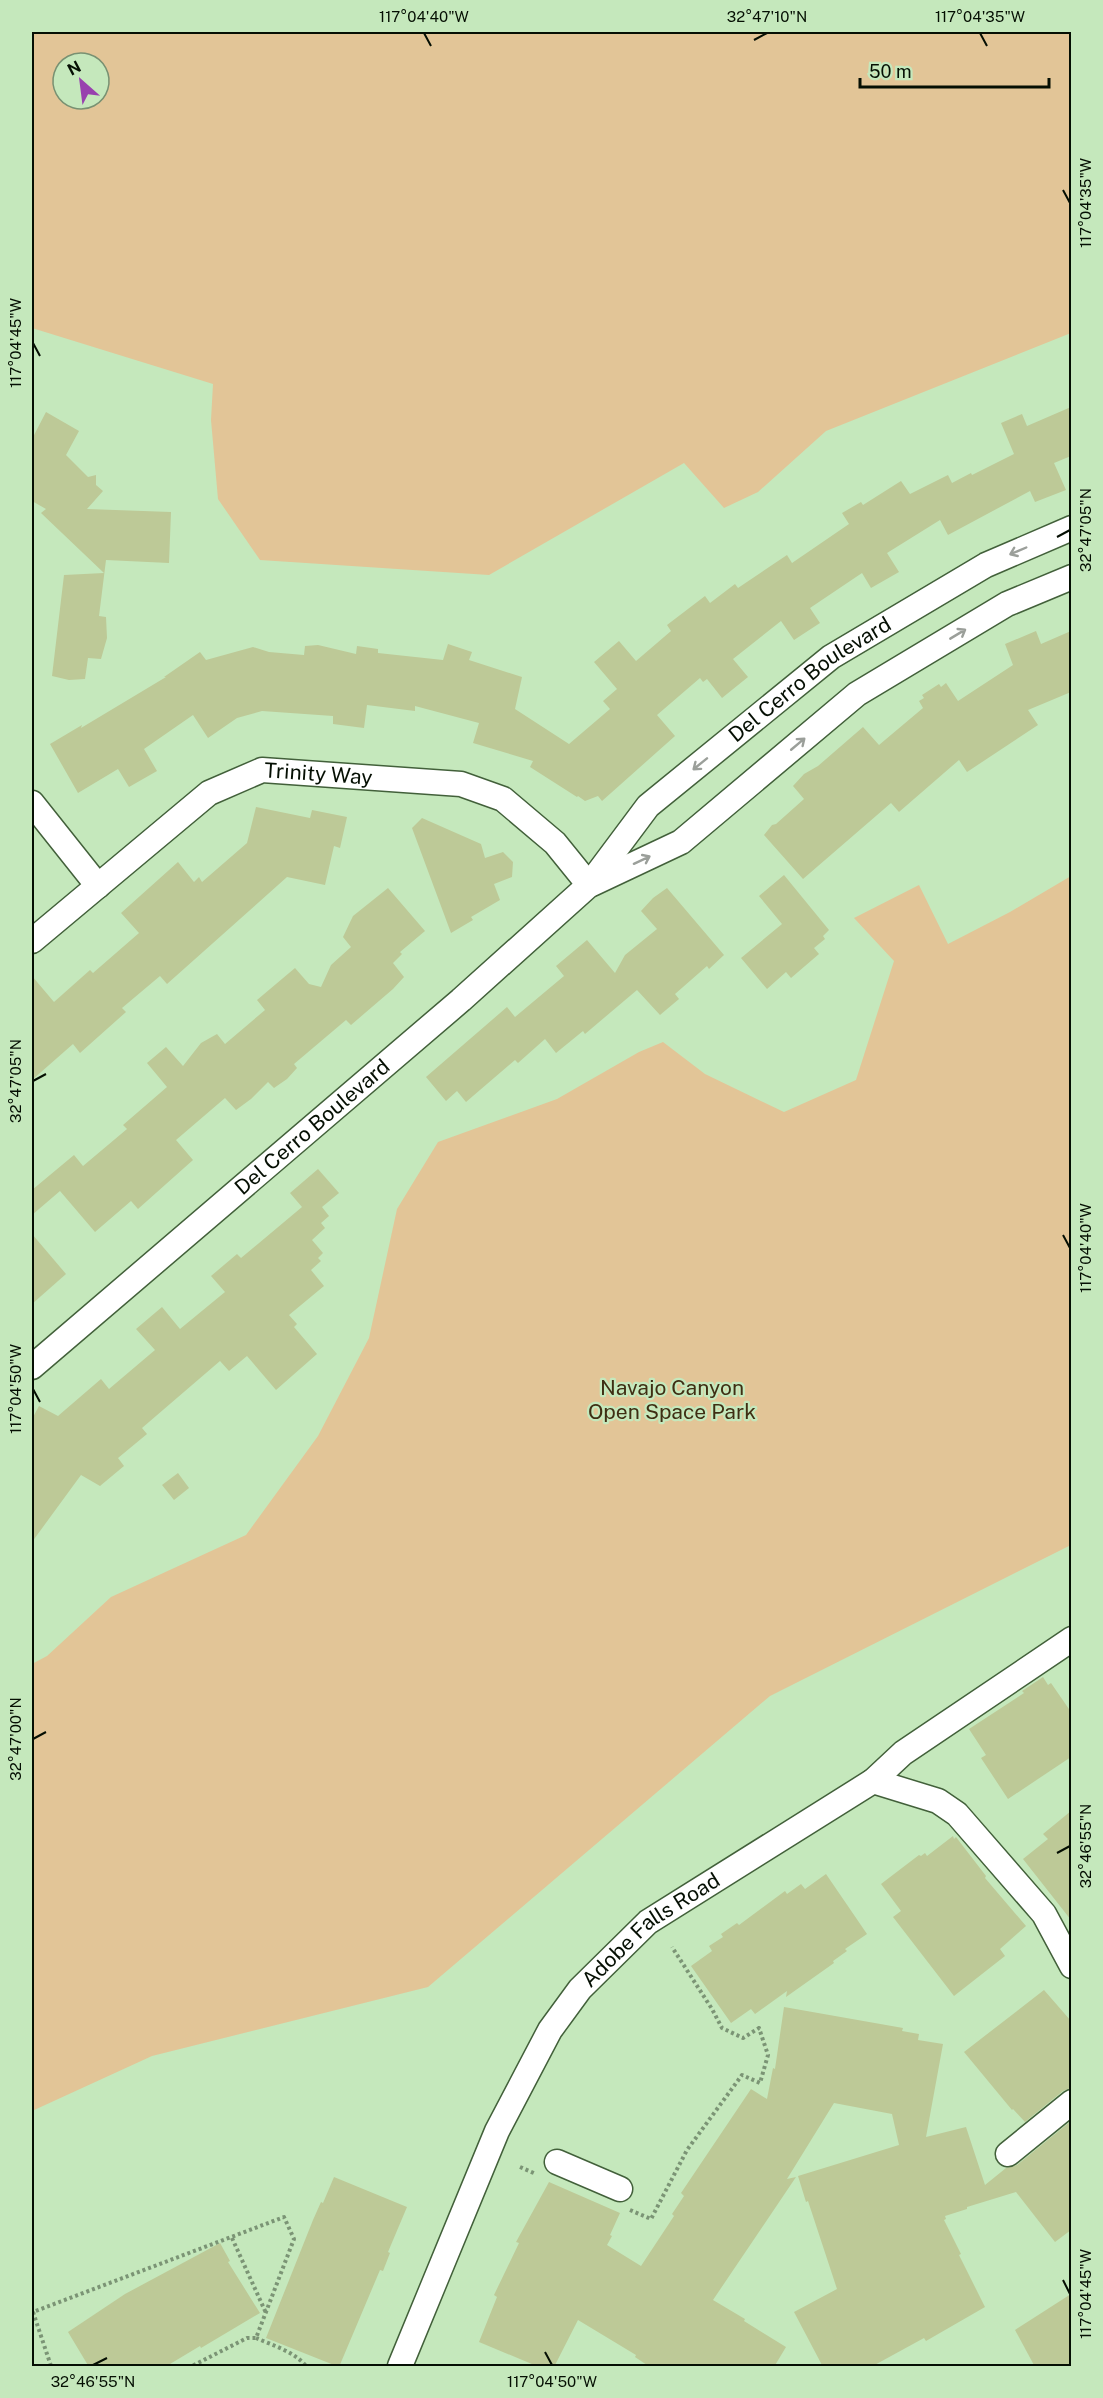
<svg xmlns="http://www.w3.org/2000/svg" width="1103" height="2398" font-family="'Public Sans',sans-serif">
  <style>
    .green { fill: #e2c597; fill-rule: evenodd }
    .building { fill: #bdc997 }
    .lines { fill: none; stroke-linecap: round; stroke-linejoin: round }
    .minor-casing { stroke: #42603a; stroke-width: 27 }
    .path { stroke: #7b9475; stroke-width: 4; stroke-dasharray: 3 3; stroke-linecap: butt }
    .minor { stroke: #fff; stroke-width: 24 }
    .oneway { stroke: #9b9f9a }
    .ticks { fill: none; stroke: #050f03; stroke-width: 2 }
    .labels { text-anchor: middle; stroke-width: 4.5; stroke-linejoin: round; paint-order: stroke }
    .street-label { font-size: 21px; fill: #050f03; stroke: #c5e8bc }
    .park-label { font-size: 21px; fill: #3f2e13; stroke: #c5e8bc }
    .neatline { fill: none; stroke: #050f03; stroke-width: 2 }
    .ticks-label { font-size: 15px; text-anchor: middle; fill: #050f03 }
  </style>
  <rect width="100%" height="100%" fill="#c5e8bc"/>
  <g class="green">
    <path d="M32 32H1071V333L826 431 758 492 724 508 684 463 489 575 260 560 218 499 211 420 213 384 32 328ZM63 63H99V99H63Z"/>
    <path d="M1071 876V1545L770 1696 428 1987 152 2056 32 2111V1664L47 1656 111 1597 246 1535 318 1436 369 1338 397 1209 438 1142 557 1099 639 1052 663 1042 705 1074 784 1112 856 1080 894 961 854 918 919 885 948 944 1010 912Z"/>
  </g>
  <g class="building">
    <path d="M1071 407V456L1054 463 1066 490 1035 502 1030 491 948 535 940 520 887 553 899 572 871 588 862 573 810 608 820 623 794 640 781 621 733 659 748 677 722 698 707 679 703 682 700 678 657 715 675 736 602 801 598 796 585 801 578 796 577 797 530 767 533 761 473 743 479 723 415 706V711L367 705 364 728 333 724V716L262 711 237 718 208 738 193 715 144 749 157 771 129 787 118 769 78 793 50 744 82 725 81 728 166 677H164L200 652 206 660 253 647 269 652 304 655 305 646 318 645 356 654 357 646 378 649V653L443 660 448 644 472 652 469 660 522 677 515 709 569 744 610 709 603 701 617 689 594 662 619 641 636 661 671 631 667 625 705 596 710 603 735 584 738 588 787 555 792 563 849 524 842 513 861 502 863 505 901 481 910 494 948 475 952 483 971 473 972 475 1014 454 1001 423 1022 414 1027 426Z"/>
    <path d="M46 412 79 431 66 455 88 477 96 475V485L103 491 87 509 171 512 169 563 106 560 99 616 106 617 107 638 101 659 88 658 85 679 69 680 52 676 64 575 104 573 41 513 46 509 32 501V439Z"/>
    <path d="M1036 631 1041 644 1071 631V692L1028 710 1038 725 967 772 959 760 899 812 891 803 803 879 764 835 772 825 776 824 804 799 793 786 804 774 818 766 863 727 879 745 923 708 919 701 924 698 922 695 939 684 941 687 946 683 958 701 1013 665 1005 644Z"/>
    <path d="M256 807 310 818 312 810 347 817 340 848 334 846 325 885 287 877 167 984 160 976 122 1008 126 1012 80 1053 73 1044 32 1080V976L54 1002 90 970 93 973 139 933 121 913 178 862 194 882 199 877 202 882 247 843Z"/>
    <path d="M422 818 481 844 485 858 503 852 513 862 512 877 494 884 500 900 471 917 473 920 451 933 412 828Z"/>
    <path d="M784 875 829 930 823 936 825 939 814 948 819 954 791 978 786 972 767 989 741 958 782 924 759 896Z"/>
    <path d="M388 888 425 931 400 952 402 954 393 963 404 977 393 989 351 1025 346 1020 294 1064 297 1068 287 1079 274 1088 268 1082 251 1099 236 1110 225 1098 176 1140 193 1160 138 1209 131 1201 95 1232 60 1191 32 1215V1190L74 1155 83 1166 127 1129 123 1125 167 1087 147 1063 166 1047 183 1066 201 1043 217 1034 225 1044 265 1010 257 1000 295 968 309 984 321 987 331 965 351 947 343 937 353 916Z"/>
    <path d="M667 888 724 955 709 969 707 966 675 994 679 999 660 1015 637 990 585 1034 583 1031 556 1053 545 1039 518 1063 515 1060 466 1102 457 1091 446 1101 426 1077 507 1007 515 1017 564 976 556 966 587 940 615 973 625 955 657 929 641 911 653 898Z"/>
    <path d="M318 1169 339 1193 322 1207 329 1216 321 1223 325 1228 312 1240 323 1253 318 1258 321 1261 311 1270 324 1286 289 1315 297 1324 294 1327 317 1354 276 1390 247 1356 229 1371 220 1361 142 1428 147 1434 118 1458 124 1466 100 1486 81 1475 32 1542V1419L39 1406 58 1416 101 1379 109 1389 155 1350 136 1329 162 1307 180 1329 225 1292 211 1276 237 1254 241 1258 302 1207 290 1193Z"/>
    <path d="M32 1234 66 1274 32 1304Z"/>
    <path d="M178 1473 189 1488 174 1500 162 1485Z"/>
    <path d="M1043 1677 1048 1685 1051 1683 1071 1712V1757L1008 1799 981 1758 986 1755 969 1729 1024 1693 1022 1691Z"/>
    <path d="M1071 1811V1920L1023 1859 1048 1839 1043 1834Z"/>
    <path d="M953 1836 954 1839 956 1837 986 1876 985 1878 1026 1926 1000 1949 1005 1956 954 1996 893 1917 901 1911 881 1884 919 1855 921 1856 925 1853 927 1856Z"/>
    <path d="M826 1874 867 1934 845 1949 847 1951 833 1961 834 1963 786 1997 787 1991 755 2014 751 2009 731 2023 691 1966 712 1951 709 1946 723 1937 721 1934 737 1923 739 1925 785 1891 787 1894 801 1884 805 1889Z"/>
    <path d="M1044 1990 1071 2021V2088L1063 2091 1025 2122 1013 2109 1012 2110 964 2052Z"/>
    <path d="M784 2007 903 2028 902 2031 919 2034 918 2040 943 2044 926 2137 966 2127 985 2185 1006 2168 1017 2165 1071 2121V2230L1055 2242 1016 2192 967 2207V2209L945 2216 946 2219 944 2220 961 2254 959 2255 985 2307 926 2341 924 2338 871 2367H823L794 2312 837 2289 808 2201 806 2202 798 2176 899 2145 892 2114 834 2103 787 2179 796 2177 713 2300 745 2319 744 2321 786 2347 774 2367H650L635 2357 636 2355 578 2320 554 2367H539L479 2342 497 2297 494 2295 519 2243 516 2242 549 2182 620 2213 610 2235 612 2236 607 2245 641 2266 674 2216 672 2214 684 2196 681 2193 751 2089 767 2099 773 2068 775 2069Z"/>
    <path d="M334 2177 407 2207 388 2252 390 2253 383 2271 380 2270 339 2367 266 2338 313 2220 321 2202 323 2203Z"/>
    <path d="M220 2243 230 2261 228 2262 260 2313 201 2348 200 2346 165 2367H89L68 2332 125 2294Z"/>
    <path d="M1071 2294V2367H1035L1015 2330Z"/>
  </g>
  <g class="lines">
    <g class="minor-casing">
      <g id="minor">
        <path d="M32 803 98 886"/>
        <path d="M592 884 681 842 857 694 1007 604 1072 577"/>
        <path id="s1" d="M32 941 209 793 262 770 461 784 503 799 555 843 589 885"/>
        <path id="s2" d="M32 1367 461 1000 589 885 648 806 831 657 986 565 1072 528"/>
        <path d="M873 1781 938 1801 957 1814 1044 1914 1072 1966"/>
        <path d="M1008 2154 1072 2102"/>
        <path d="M557 2162 620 2189"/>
        <path id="s3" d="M400 2366 497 2131 550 2030 580 1989 648 1922 873 1781 903 1753 1072 1639"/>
      </g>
    </g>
    <g class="path">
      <path d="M520 2167 536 2174"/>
      <path d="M630 2210 651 2219 687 2150 742 2075 760 2083 768 2055 759 2028 743 2038 722 2028 712 2009 672 1947"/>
      <path d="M232 2238 266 2313"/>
      <path d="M256 2338C272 2345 295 2352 306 2366"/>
      <path d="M51 2366 33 2312 284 2217 294 2239 256 2338H247L192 2366"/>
    </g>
    <use href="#minor" class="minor"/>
  </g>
  <defs><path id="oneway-shaft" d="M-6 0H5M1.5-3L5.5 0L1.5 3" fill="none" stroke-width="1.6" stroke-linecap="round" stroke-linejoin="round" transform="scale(1.5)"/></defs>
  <g class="oneway">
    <use href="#oneway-shaft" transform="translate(1018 551) rotate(157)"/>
    <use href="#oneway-shaft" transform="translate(958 634) rotate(-31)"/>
    <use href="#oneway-shaft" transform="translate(798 744) rotate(-40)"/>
    <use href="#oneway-shaft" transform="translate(700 764) rotate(141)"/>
    <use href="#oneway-shaft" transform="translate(642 860) rotate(-25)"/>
  </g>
  <path class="ticks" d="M424 33 431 46M980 33 987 46M754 40 767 33M1063 190 1070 203M33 343 40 356M1057 537 1070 530M33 1081 46 1074M1063 1235 1070 1248M33 1389 40 1402M33 1739 46 1732M1057 1853 1070 1846M1063 2280 1070 2294M545 2352 552 2365M93 2365 107 2358"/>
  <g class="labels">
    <g class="street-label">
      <text dy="7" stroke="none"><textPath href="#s2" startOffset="1041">Del Cerro Boulevard</textPath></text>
      <text dy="7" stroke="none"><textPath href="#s1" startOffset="345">Trinity Way</textPath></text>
      <text dy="7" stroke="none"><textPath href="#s2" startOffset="369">Del Cerro Boulevard</textPath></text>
      <text dy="7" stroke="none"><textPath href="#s3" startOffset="512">Adobe Falls Road</textPath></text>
    </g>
    <g class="park-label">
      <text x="672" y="1395">Navajo Canyon<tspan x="672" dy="24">Open Space Park</tspan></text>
    </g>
  </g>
  <rect width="1103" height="2398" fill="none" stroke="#c5e8bc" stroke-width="66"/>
  <g transform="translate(81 81) rotate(332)"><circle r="28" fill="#c5e8bc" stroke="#789172" stroke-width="1.5"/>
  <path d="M0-4.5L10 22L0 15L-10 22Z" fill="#9841ae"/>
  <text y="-9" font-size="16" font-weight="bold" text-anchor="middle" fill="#050f03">N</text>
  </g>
  <path d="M860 78v9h189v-9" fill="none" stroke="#050f03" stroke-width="3"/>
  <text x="869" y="78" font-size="18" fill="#050f03" stroke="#c5e8bc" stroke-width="4.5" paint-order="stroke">50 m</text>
  <rect x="33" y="33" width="1037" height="2332" class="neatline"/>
  <g class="ticks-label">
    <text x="424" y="22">117°04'40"W</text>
    <text x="767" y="22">32°47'10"N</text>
    <text x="980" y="22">117°04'35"W</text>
    <text transform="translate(1086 203) rotate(-90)" y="5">117°04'35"W</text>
    <text transform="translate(16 343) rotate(-90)" y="5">117°04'45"W</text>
    <text transform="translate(1086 530) rotate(-90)" y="5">32°47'05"N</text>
    <text transform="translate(16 1081) rotate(-90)" y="5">32°47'05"N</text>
    <text transform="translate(1086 1248) rotate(-90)" y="5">117°04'40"W</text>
    <text transform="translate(16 1389) rotate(-90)" y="5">117°04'50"W</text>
    <text transform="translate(16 1739) rotate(-90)" y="5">32°47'00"N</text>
    <text transform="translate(1086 1846) rotate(-90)" y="5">32°46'55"N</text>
    <text transform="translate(1086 2294) rotate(-90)" y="5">117°04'45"W</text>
    <text x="93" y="2387">32°46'55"N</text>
    <text x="552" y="2387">117°04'50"W</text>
  </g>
</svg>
